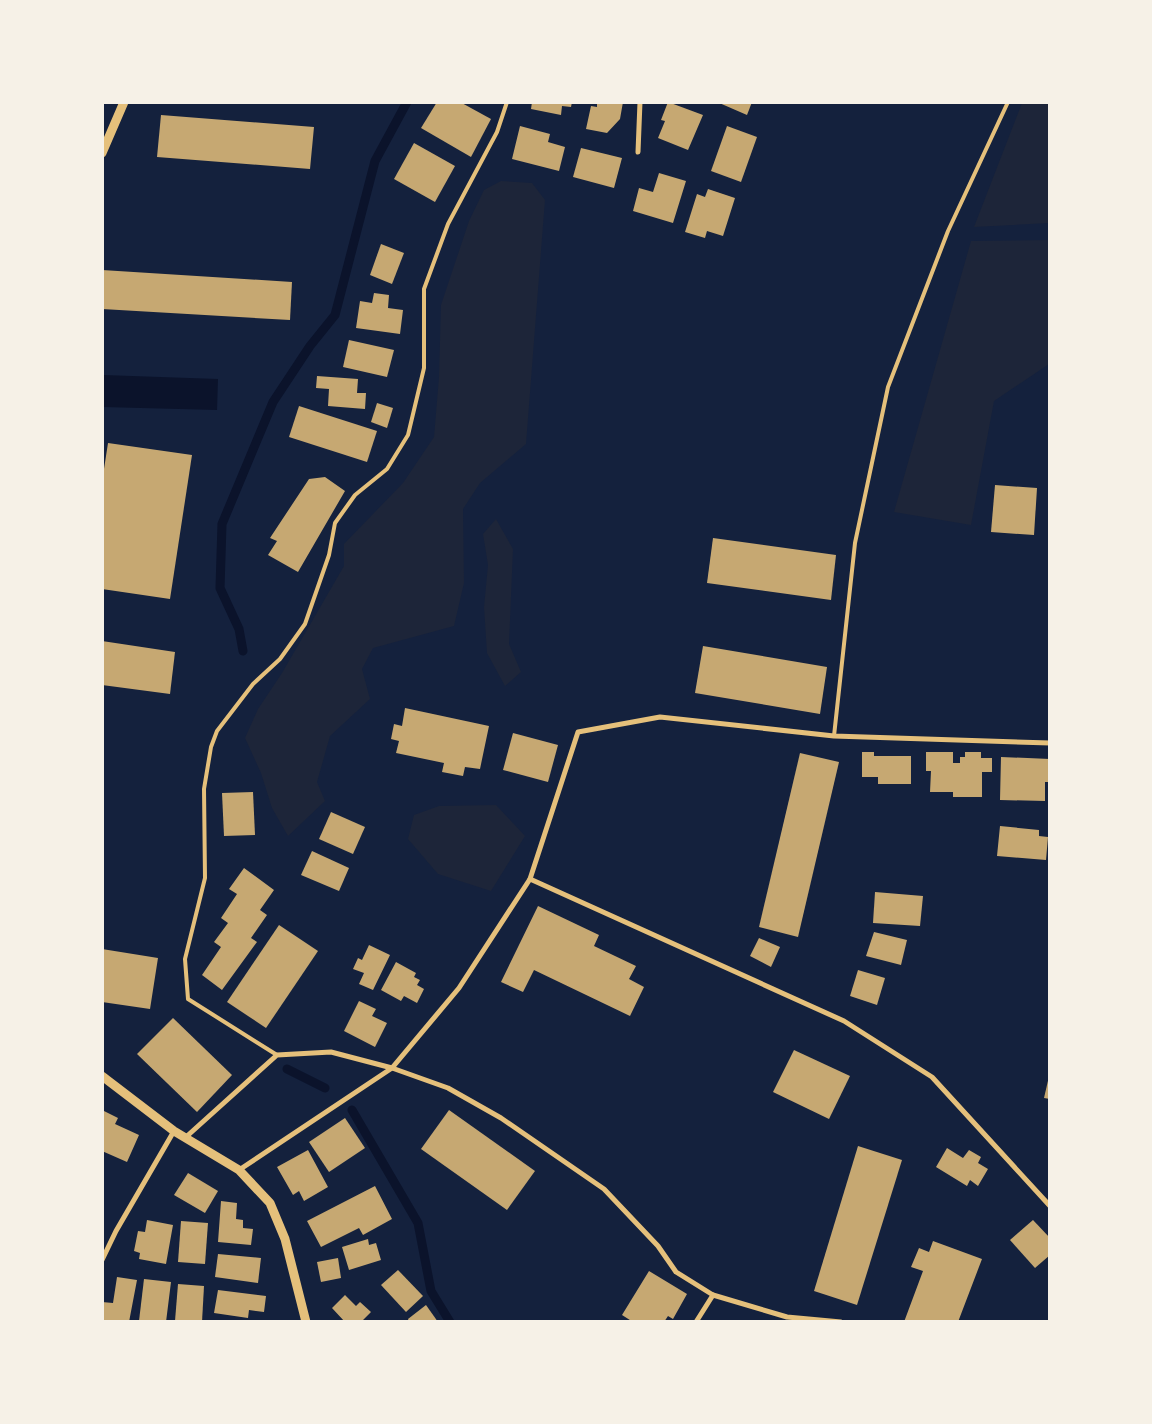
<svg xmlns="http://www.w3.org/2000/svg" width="1152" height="1424" font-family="Figtree,sans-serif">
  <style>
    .green { fill: #1d2539 }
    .water { fill: #0b132b }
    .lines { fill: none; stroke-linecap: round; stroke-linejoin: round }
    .stream { stroke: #0b132b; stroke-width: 9 }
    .building { fill: #c6a872 }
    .service { stroke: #e5c07b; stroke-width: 4 }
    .minor { stroke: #e5c07b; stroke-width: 5 }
    .tertiary { stroke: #e5c07b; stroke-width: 9 }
  </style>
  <rect width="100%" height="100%" fill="#14213d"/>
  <g class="green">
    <path d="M1022 103H1049V223L974 227Z"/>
    <path d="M501 181 532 183 545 200 526 444 480 483 463 509 464 583 454 626 373 648 362 669 370 699 330 736 317 782 325 801 288 836 272 808 261 773 245 738 258 709 282 673 344 566V544L403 483 434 437 439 377 441 305 469 221 484 190Z"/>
    <path d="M1049 240V364L994 401 971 525 894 512 971 241Z"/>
    <path d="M496 519 513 549 509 644 521 672 505 686 487 653 484 607 488 565 483 534Z"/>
    <path d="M496 805 525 836 491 891 438 874 408 839 414 815 439 806Z"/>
  </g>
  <path class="water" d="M103 375 218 379 217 410 103 407Z"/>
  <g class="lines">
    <g class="stream">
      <path d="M243 651 239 629 220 588 222 524 273 402 310 346 335 315 375 161 407 102"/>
      <path d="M287 1069 325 1088"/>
      <path d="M352 1110 418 1223 431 1291 450 1322"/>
    </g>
  </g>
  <g class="building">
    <path d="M437 102H460L491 119 471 157 421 128Z"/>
    <path d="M532 102H572L571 107 562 106 561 115 531 109Z"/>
    <path d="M597 102H623L620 119 607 133 586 129 591 106 597 107Z"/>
    <path d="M668 102 703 115 688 150 658 138 665 121 661 120Z"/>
    <path d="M717 102H752L747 115Z"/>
    <path d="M161 115 314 127 310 169 157 157Z"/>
    <path d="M520 126 550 134 548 142 565 147 559 171 512 159Z"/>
    <path d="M727 126 757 137 741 182 711 171Z"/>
    <path d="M414 143 455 166 435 202 394 179Z"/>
    <path d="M581 148 622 158 614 188 573 177Z"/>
    <path d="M659 173 686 181 673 223 633 211 639 188 653 192Z"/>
    <path d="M708 189 735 198 723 236 707 231 705 238 685 232 697 194 705 197Z"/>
    <path d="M381 244 404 253 392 284 370 275Z"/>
    <path d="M102 270 292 282 290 320 102 309Z"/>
    <path d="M374 293 389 295 388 308 403 310 400 334 356 328 360 301 372 303Z"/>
    <path d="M349 340 394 350 387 377 343 367Z"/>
    <path d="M317 376 358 379 357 393H366L365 409 328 406 329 389 316 388Z"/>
    <path d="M377 403 393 408 387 428 371 422Z"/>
    <path d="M299 406 377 431 367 462 289 437Z"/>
    <path d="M108 443 192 455 170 599 102 589V482Z"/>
    <path d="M325 477 345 491 298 572 268 555 277 541 270 538 309 479Z"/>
    <path d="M995 485 1037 488 1034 535 991 532Z"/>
    <path d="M713 538 836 555 831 600 707 583Z"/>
    <path d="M102 641 175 652 170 694 102 685Z"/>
    <path d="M703 646 827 667 820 714 695 693Z"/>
    <path d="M405 708 489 726 480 769 465 767 463 776 442 772 444 763 396 753 399 741 391 739 394 724 402 726Z"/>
    <path d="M513 733 558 745 548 782 503 770Z"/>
    <path d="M862 752H874V756H911V784H878V777H862Z"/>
    <path d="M926 752H953V763H960V757H965V752H981V758H992V772H982V797H953V792H930L931 771H926Z"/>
    <path d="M800 753 839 762 798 937 759 927Z"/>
    <path d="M1001 757 1050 759V782H1045V801L1000 800Z"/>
    <path d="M253 792 255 835 224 836 222 793Z"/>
    <path d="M331 812 365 827 353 854 319 839Z"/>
    <path d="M1000 826 1039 830V836L1048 837 1046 860 997 856Z"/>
    <path d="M312 851 349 868 339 891 301 875Z"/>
    <path d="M244 868 274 890 260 910 267 915 251 938 257 942 222 990 202 975 221 947 214 942 228 923 221 918 237 894 229 889Z"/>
    <path d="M875 892 923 896 920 926 873 923Z"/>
    <path d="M538 906 599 935 594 946 636 966 629 979 644 987 630 1016 534 970 523 992 501 982Z"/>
    <path d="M279 925 318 951 266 1028 227 1002Z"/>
    <path d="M874 932 907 940 901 965 866 956Z"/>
    <path d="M759 938 780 947 771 967 750 956Z"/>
    <path d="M369 945 390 955 373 990 359 984 364 973 353 969 358 958 362 960Z"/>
    <path d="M102 949 158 958 150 1009 102 1002Z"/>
    <path d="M396 962 416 973 414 977 420 980 417 985 424 989 417 1003 404 996 401 1001 381 990Z"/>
    <path d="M858 970 885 978 877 1005 850 996Z"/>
    <path d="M359 1001 376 1009 372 1016 387 1023 375 1047 344 1031Z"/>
    <path d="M173 1018 232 1075 197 1112 137 1054Z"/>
    <path d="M794 1050 850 1076 829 1119 773 1092Z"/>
    <path d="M1050 1072V1099L1044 1098Z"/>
    <path d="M102 1110 118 1118 115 1124 139 1135 127 1162 102 1151Z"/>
    <path d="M449 1110 535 1171 507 1210 421 1149Z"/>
    <path d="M345 1118 365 1148 329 1172 309 1142Z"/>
    <path d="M858 1146 902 1160 857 1305 814 1291Z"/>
    <path d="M947 1148 963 1158 969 1150 981 1157 978 1163 988 1169 978 1186 970 1180 967 1186 936 1167Z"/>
    <path d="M308 1150 328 1187 304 1201 299 1191 293 1195 277 1167Z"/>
    <path d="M188 1173 218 1191 205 1213 174 1195Z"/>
    <path d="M375 1186 392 1219 363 1235 359 1228 321 1247 307 1221Z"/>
    <path d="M221 1201 237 1203 236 1219 243 1220V1228L253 1229 251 1245 218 1242Z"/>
    <path d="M147 1220 173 1225 166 1264 139 1259 140 1253 134 1251 138 1231 145 1232Z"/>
    <path d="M1033 1220 1050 1238V1255L1035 1268 1010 1240Z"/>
    <path d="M181 1221 208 1223 205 1264 178 1262Z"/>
    <path d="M368 1239 369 1245 376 1243 381 1260 349 1270 342 1247Z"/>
    <path d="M933 1241 982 1259 958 1322H904L923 1271 911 1267 919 1248 929 1252Z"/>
    <path d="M218 1254 261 1258 258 1283 215 1277Z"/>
    <path d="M338 1258 341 1278 321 1282 317 1262Z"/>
    <path d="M398 1270 423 1296 406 1312 381 1285Z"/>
    <path d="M649 1271 687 1294 673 1319 668 1316 664 1322H633L622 1315Z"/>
    <path d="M117 1277 137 1280 129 1322H102V1302L113 1303Z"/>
    <path d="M144 1279 171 1282 166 1322 139 1321Z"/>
    <path d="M178 1284 204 1286 202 1322 175 1321Z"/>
    <path d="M218 1290 266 1296 264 1312 249 1310 248 1318 214 1313Z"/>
    <path d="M345 1295 356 1306 360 1302 371 1312 361 1322H345L332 1308Z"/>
    <path d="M426 1305 438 1322H409L408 1319Z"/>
  </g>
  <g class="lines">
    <g class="service">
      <path d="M834 736 855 543 888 387 948 231 1008 102"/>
      <path d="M277 1055 188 999 185 959 205 878 204 789 211 747 217 731 253 684 280 659 305 624 329 555 335 523 355 495 387 469 408 435 424 368V289L448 224 497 132 507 102"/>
    </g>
    <g class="minor">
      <path d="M638 152 640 102"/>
      <path d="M530 879 578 732 660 717 834 736 1050 743"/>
      <path d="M186 1137 277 1055 331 1052 392 1068 448 1088 501 1118 604 1189 658 1246 676 1272 713 1295 787 1317 841 1322"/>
      <path d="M239 1170 392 1068 459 988 530 879 844 1021 932 1077 1050 1206"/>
      <path d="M102 1260 116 1231 174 1131"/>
      <path d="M696 1322 713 1295"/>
    </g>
    <g class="tertiary">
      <path d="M102 153 124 102"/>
      <path d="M102 1076 174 1131 239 1170 270 1203 285 1239 306 1322"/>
    </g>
  </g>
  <rect width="1152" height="1424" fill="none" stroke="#f6f1e7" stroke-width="208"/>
</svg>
